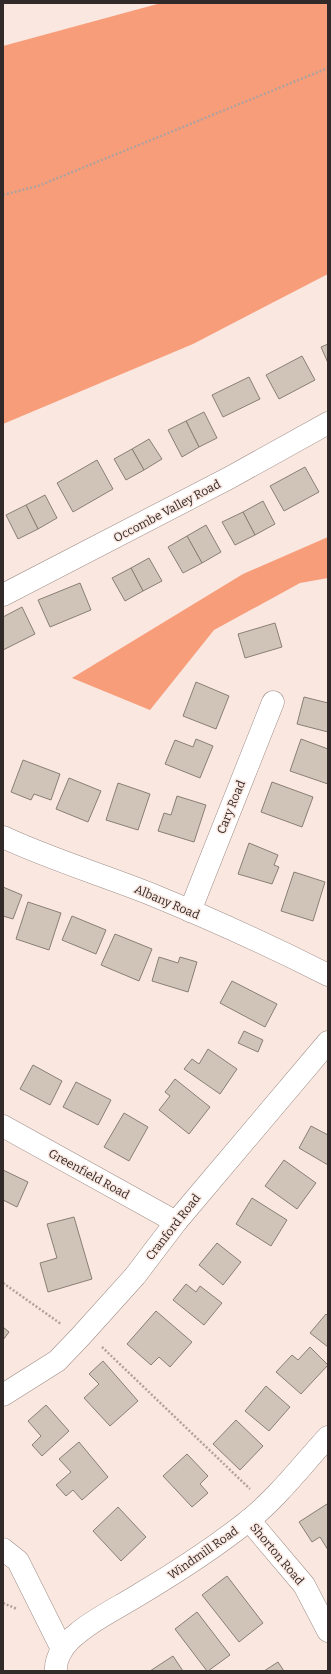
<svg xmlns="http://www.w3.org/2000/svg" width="331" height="1674" font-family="Bitter,serif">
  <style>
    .forest { fill: #f89d7a }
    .building { fill: #cfc4b7; stroke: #897f73 }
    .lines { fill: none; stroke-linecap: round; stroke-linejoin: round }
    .minor-casing { stroke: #9f8e88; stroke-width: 23 }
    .path { stroke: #b0a19c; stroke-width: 2.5; stroke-dasharray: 2 2; stroke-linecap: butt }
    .minor { stroke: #fff; stroke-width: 22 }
    .labels { text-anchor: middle; stroke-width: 3; stroke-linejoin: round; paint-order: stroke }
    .street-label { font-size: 12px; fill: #312a28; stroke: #fae7e0 }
  </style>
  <rect width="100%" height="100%" fill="#fae7e0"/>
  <g class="forest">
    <path d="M161 3H328V274L193 344 3 424V46Z"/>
    <path d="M328 537V578L300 583 214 630 150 710 72 678 243 574Z"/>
  </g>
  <g class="building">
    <path d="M328 344V363L321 347Z"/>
    <path d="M302 356 315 380 279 399 266 375Z"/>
    <path d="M249 377 260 399 223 417 212 395Z"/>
    <path d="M204 412 217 438 199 447 186 421Z"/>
    <path d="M186 421 199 447 182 457 168 430Z"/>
    <path d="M149 439 162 459 144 470 132 449Z"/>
    <path d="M132 449 144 470 126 480 114 459Z"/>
    <path d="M97 460 113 489 73 512 57 483Z"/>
    <path d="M305 467 319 492 284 511 270 486Z"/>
    <path d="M45 495 57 518 38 529 26 505Z"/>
    <path d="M263 501 275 524 255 535 243 512Z"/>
    <path d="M26 505 38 529 18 539 6 515Z"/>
    <path d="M243 512 255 535 235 545 222 522Z"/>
    <path d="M206 525 221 552 202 563 187 536Z"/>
    <path d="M187 536 202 563 183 573 168 547Z"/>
    <path d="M149 558 162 581 143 591 131 568Z"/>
    <path d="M131 568 143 591 125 601 112 578Z"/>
    <path d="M80 583 91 610 50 627 38 600Z"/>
    <path d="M22 607 35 634 3 650V617Z"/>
    <path d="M275 623 282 647 245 658 238 634Z"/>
    <path d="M196 682 229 696 216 729 183 716Z"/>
    <path d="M304 697 328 703V732L297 724Z"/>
    <path d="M196 739 213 746 200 778 165 764 175 740 193 747Z"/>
    <path d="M301 739 328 749V784L290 771Z"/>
    <path d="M23 760 60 774 51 800 34 794 31 800 11 792Z"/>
    <path d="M69 778 101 791 88 822 56 809Z"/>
    <path d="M272 782 313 797 302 827 261 812Z"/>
    <path d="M118 783 150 794 138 830 106 820Z"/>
    <path d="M177 796 206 805 194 842 158 831 164 813 171 815Z"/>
    <path d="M249 843 278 855 274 865 279 867 272 884 238 874Z"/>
    <path d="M294 872 325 882 313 921 281 911Z"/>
    <path d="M3 887 22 895 13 919 3 916Z"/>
    <path d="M28 902 61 913 49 950 16 939Z"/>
    <path d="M72 916 106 930 96 954 62 940Z"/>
    <path d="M115 934 152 949 139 981 101 965Z"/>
    <path d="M159 957 178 963 180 957 197 962 188 992 152 981Z"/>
    <path d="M232 981 277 1004 265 1027 220 1003Z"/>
    <path d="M244 1031 263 1040 258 1052 238 1043Z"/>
    <path d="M208 1049 237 1069 220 1094 184 1069 192 1059 199 1064Z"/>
    <path d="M33 1065 62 1081 50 1105 20 1089Z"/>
    <path d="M175 1079 210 1107 189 1134 159 1110 170 1096 165 1092Z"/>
    <path d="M76 1082 111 1100 98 1125 63 1107Z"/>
    <path d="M124 1113 148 1127 129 1161 104 1147Z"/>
    <path d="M311 1126 328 1135V1165L299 1148Z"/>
    <path d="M284 1160 316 1183 297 1209 265 1186Z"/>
    <path d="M3 1170 28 1182 17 1207 3 1200Z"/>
    <path d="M252 1198 287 1220 271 1246 236 1224Z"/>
    <path d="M74 1217 92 1279 48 1292 40 1263 57 1258 47 1224Z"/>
    <path d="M217 1243 241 1262 223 1285 199 1265Z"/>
    <path d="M186 1284 196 1292 200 1286 222 1303 204 1325 173 1300Z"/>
    <path d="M156 1311 192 1342 170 1367 159 1357 151 1365 127 1344Z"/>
    <path d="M326 1314 328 1316V1347L310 1333Z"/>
    <path d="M3 1327 9 1332 3 1340Z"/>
    <path d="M310 1347 328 1365 301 1394 276 1372 292 1355 298 1360Z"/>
    <path d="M103 1361 138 1401 110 1426 84 1398 99 1384 89 1374Z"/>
    <path d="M266 1386 290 1407 269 1431 245 1411Z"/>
    <path d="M46 1405 69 1431 42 1456 32 1445 41 1436 28 1421Z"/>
    <path d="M236 1420 263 1446 240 1470 213 1444Z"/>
    <path d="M79 1442 108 1477 82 1500 73 1490 66 1496 56 1485 71 1472 59 1459Z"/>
    <path d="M187 1454 208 1476 200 1484 208 1493 192 1507 163 1476Z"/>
    <path d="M327 1504 328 1506V1550L320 1537 312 1542 299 1522Z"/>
    <path d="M118 1507 146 1537 121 1561 93 1531Z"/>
    <path d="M227 1576 263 1623 239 1642 202 1595Z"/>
    <path d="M197 1612 230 1655 208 1671H207L175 1629Z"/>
    <path d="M173 1656 183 1671H150Z"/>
    <path d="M278 1662 284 1671H264Z"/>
  </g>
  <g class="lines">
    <g class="minor-casing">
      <g id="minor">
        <path d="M3 595 229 478 328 423"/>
        <path d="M3 837C50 859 100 874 148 893 209 918 269 945 328 975"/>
        <path d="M190 911 273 702"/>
        <path d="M3 1126 176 1222"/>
        <path d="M3 1395 57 1361 80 1337 135 1276 176 1222 328 1042"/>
        <path d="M249 1520 304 1585 328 1631"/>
        <path d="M3 1549 18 1561 62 1649"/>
        <path d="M56 1671C55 1656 66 1642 78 1633 94 1619 121 1606 140 1594 177 1572 214 1548 248 1521 278 1497 302 1465 328 1437"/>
      </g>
    </g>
    <g class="path">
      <path d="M3 195 38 186 328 68"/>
      <path d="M3 1283 61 1324"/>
      <path d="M102 1347 250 1489"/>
      <path d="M3 1603 17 1609"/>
    </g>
    <use href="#minor" class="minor"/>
  </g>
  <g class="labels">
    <g class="street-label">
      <text transform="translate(167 511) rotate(-28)" y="4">Occombe Valley Road</text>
      <text transform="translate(231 807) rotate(-68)" y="4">Cary Road</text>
      <text transform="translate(167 902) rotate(23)" y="4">Albany Road</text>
      <text transform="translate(89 1174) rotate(29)" y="4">Greenfield Road</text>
      <text transform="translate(173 1227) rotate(-52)" y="4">Cranford Road</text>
      <text transform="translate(203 1553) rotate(-35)" y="4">Windmill Road</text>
      <text transform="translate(277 1554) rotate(50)" y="4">Shorton Road</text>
    </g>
  </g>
  <rect width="331" height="1674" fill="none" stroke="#312a28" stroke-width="8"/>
</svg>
